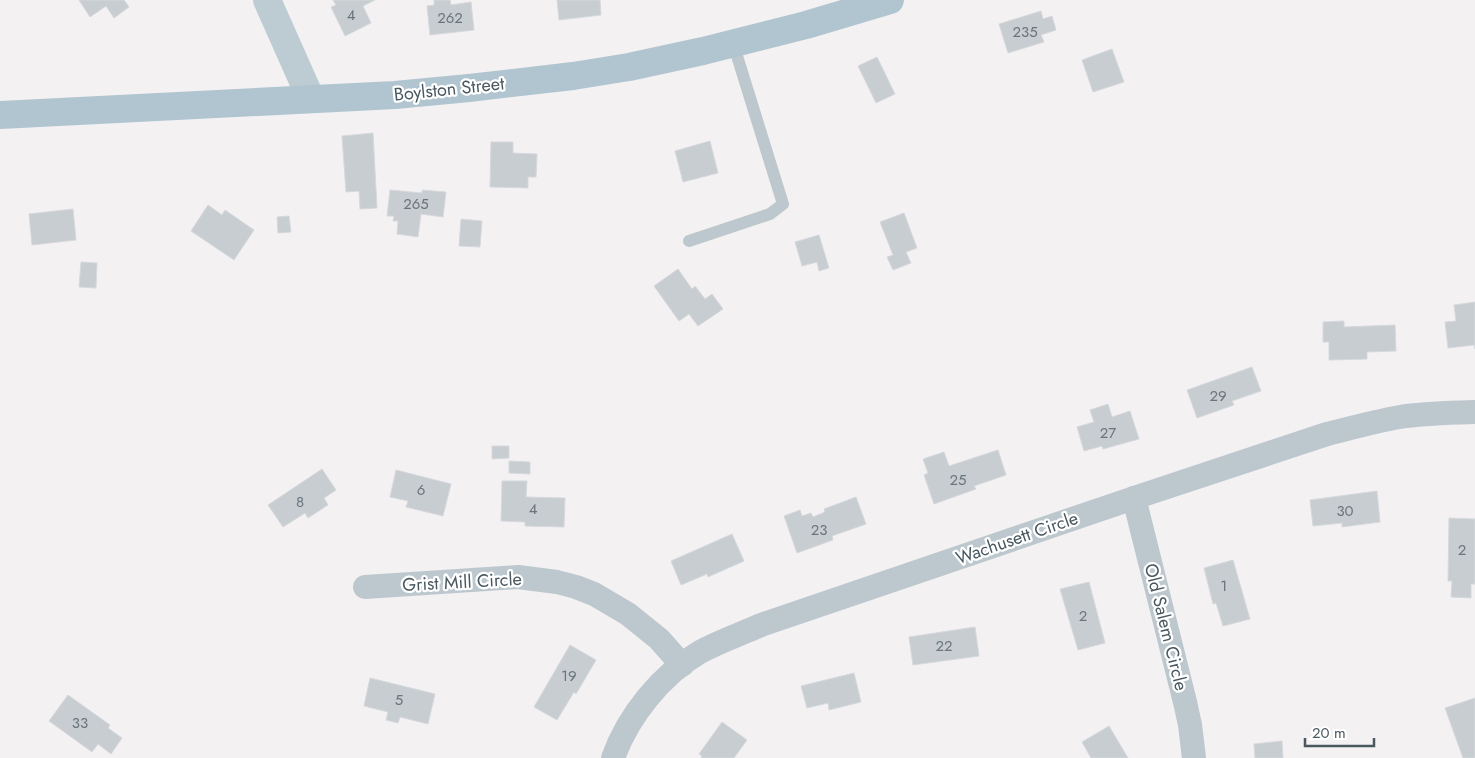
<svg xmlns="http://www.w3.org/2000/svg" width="1475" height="758" font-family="Jost,sans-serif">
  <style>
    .building { fill: #c8cdd1; stroke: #d5d9dd }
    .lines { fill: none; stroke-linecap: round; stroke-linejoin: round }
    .lane { stroke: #bdc8ce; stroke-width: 12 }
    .street { stroke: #bdc8ce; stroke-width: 24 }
    .secondary { stroke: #bdcbd3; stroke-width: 28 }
    .primary { stroke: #b1c5d0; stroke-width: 28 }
    .labels { text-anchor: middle; stroke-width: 4.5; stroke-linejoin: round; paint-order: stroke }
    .number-label { font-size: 15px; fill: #69757c }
    .street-label { font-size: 18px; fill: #49585f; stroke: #fff }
  </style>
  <rect width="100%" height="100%" fill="#f4f1f2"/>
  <g class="building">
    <path d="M79 0H124L129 7 114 18 106 6 90 17Z"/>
    <path d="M333 0H375L363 6 371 23 345 36 331 7 336 5Z"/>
    <path d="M434 0H450L451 5 471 2 474 30 430 35 427 6 434 5Z"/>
    <path d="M557 0H600L601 15 559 20Z"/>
    <path d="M1041 11 1043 19 1052 16 1056 30 1041 35 1044 42 1008 53 999 24Z"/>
    <path d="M1112 49 1124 82 1093 92 1082 60Z"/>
    <path d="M877 57 895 94 876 103 858 66Z"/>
    <path d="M373 133 377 208 360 209 359 191 346 192 342 136Z"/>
    <path d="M710 141 718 173 683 182 675 151Z"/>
    <path d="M491 142H513V153L537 154 536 177H528V188L490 187Z"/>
    <path d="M390 190 422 193V190L446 192 443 217 421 214 418 237 397 234 398 221H393L394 216H387Z"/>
    <path d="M208 205 222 215 225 210 254 230 234 260 191 231Z"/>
    <path d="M73 209 76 240 32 245 29 214Z"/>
    <path d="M904 213 917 248 906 252 911 263 893 270 887 257 893 255 880 222Z"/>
    <path d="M289 216 291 232 278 233 277 217Z"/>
    <path d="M461 219 482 221 480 247 459 246Z"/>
    <path d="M819 235 829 268 819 271 817 262 802 266 795 242Z"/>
    <path d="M81 262 97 263 96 288 79 287Z"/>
    <path d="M678 269 692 289 695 286 705 299 712 294 723 309 698 326 689 314 679 321 654 286Z"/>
    <path d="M1475 302V349L1474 345 1448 348 1445 322 1456 321 1454 305Z"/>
    <path d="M1344 321V327L1395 325 1396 351 1367 352V359L1329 360V342H1323V322Z"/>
    <path d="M1252 367 1261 391 1232 401 1234 405 1197 418 1187 390Z"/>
    <path d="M1108 404 1112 417 1130 411 1139 439 1103 449 1102 446 1084 451 1077 427 1094 422 1090 410Z"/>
    <path d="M492 446H509V458L492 459Z"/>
    <path d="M998 450 1006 475 974 486 976 489 934 504 924 475 928 473 923 459 944 452 949 466Z"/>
    <path d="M509 461 530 462V474L509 473Z"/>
    <path d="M322 469 336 490 324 498 328 505 308 518 305 513 283 527 268 505Z"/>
    <path d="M396 470 451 484 443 516 406 507 408 501 390 497Z"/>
    <path d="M502 481H527L526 497 565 498 564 527 525 526V522L501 521Z"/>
    <path d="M1377 491 1380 522 1342 527V523L1313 526 1310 500Z"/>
    <path d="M856 497 866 524 832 536 833 540 797 553 784 516 800 510 802 516 811 513 813 517 825 512 824 509Z"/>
    <path d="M1449 518 1475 519V584H1471V598L1451 597 1452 581H1448Z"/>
    <path d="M732 534 744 561 708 577 707 574 681 585 671 561Z"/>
    <path d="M1233 560 1250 619 1223 626 1216 603 1213 604 1204 568Z"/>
    <path d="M1089 582 1105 643 1078 650 1060 589Z"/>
    <path d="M975 627 979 656 913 665 909 637Z"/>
    <path d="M570 645 596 660 576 694 574 692 557 720 534 707Z"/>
    <path d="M854 673 861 702 829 710 828 703 807 708 801 686Z"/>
    <path d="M370 678 435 694 428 724 400 717 398 723 386 720 388 712 364 706Z"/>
    <path d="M68 695 110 725 108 728 122 738 111 754 98 744 92 752 49 721Z"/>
    <path d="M1475 698V758H1463L1445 708Z"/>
    <path d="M722 722 747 740 734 758H701L702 756 699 754Z"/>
    <path d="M1109 726 1128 758H1091L1082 742Z"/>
    <path d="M1282 741 1283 758H1255L1254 744Z"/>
  </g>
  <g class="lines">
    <path class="lane" d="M689 241 770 214 783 204 733 43"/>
    <g class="street">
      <path d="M1134 498 1185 702 1190 725 1194 758"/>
      <path d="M365 587 518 577 557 582 576 587 594 594 628 614 659 639 682 665"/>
      <path d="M613 758C628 716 661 675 700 652 720 641 741 634 761 625L1134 498 1327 434C1351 428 1376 421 1400 417 1425 413 1450 413 1475 412"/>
    </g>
    <path class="secondary" d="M267 0 311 99"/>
    <path class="primary" d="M0 115 395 95 469 88 573 76 629 67 703 51 806 25 890 0"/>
  </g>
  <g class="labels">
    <g class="number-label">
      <text x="351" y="20">4</text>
      <text x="450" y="23">262</text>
      <text x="1025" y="37">235</text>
      <text x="416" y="209">265</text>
      <text x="1218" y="401">29</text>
      <text x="1108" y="438">27</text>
      <text x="958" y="485">25</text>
      <text x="421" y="495">6</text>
      <text x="300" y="507">8</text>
      <text x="533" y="514">4</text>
      <text x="1345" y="516">30</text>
      <text x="819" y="535">23</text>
      <text x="1462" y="555">2</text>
      <text x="1224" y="591">1</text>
      <text x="1083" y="621">2</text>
      <text x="944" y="651">22</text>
      <text x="569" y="681">19</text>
      <text x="399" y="705">5</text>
      <text x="80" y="728">33</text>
    </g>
    <g class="street-label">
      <text transform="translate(449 89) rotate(-6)" y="6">Boylston Street</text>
      <text transform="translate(1017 538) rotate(-19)" y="6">Wachusett Circle</text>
      <text transform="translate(462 582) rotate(-3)" y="6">Grist Mill Circle</text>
      <text transform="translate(1166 627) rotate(76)" y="6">Old Salem Circle</text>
    </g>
  </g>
  <path d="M1305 738v8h69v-8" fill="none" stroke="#49585f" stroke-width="2.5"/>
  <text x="1312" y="738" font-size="15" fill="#49585f" stroke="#ffffff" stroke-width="4" paint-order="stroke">20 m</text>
</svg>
